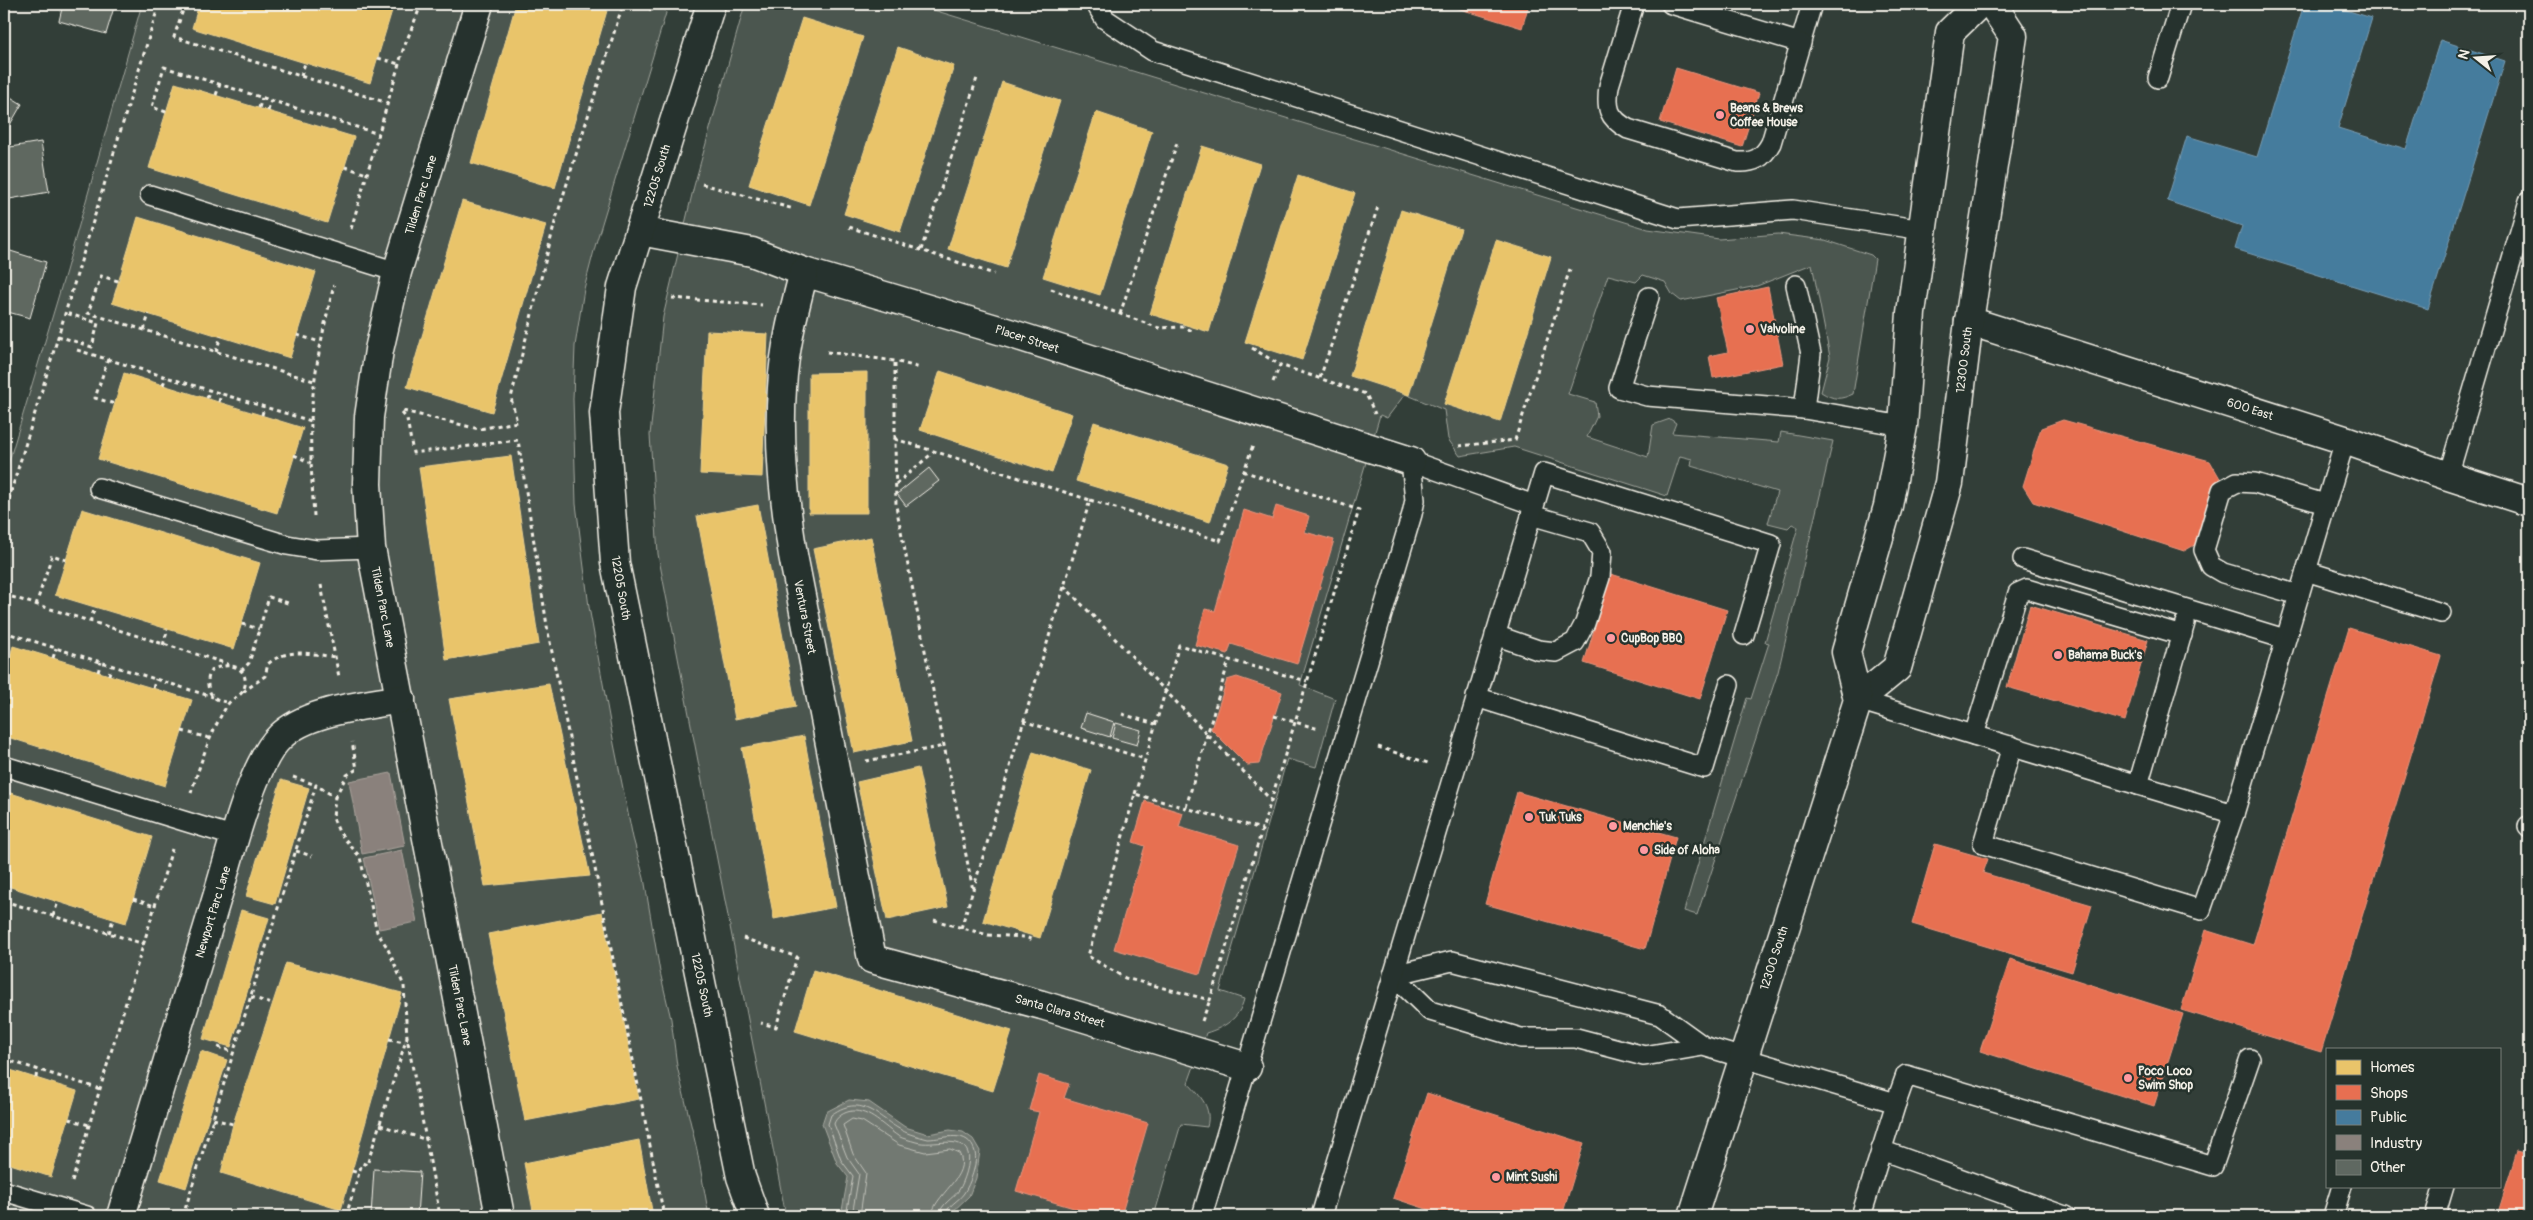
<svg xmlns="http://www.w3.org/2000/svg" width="2533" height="1220" font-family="Pangolin,sans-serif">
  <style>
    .green { fill: #4c564f; stroke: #a0a49c }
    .water { fill: #727972; stroke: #a6a9a1 }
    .homes { fill: #e9c46a; stroke: #ecd290 }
    .shops { fill: #e76f51; stroke: #eb967e }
    .public { fill: #457b9d; stroke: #7a9eb4 }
    .industry { fill: #8a817c; stroke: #aaa39c }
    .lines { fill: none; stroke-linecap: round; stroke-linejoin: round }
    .shore { stroke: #c0c1b9; stroke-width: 1 }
    .building { fill: #5f6861; stroke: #f4f1e8 }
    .lane-casing { stroke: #f4f1e8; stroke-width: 22 }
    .street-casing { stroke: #f4f1e8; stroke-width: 31 }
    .secondary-casing { stroke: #f4f1e8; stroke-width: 31 }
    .primary-casing { stroke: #f4f1e8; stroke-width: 31 }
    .path { stroke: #f4f1e8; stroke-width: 3; stroke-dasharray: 4 4; stroke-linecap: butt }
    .lane { stroke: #26332d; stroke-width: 19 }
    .street { stroke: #26332d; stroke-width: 28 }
    .secondary { stroke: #26332d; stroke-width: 28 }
    .primary { stroke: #26332d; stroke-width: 28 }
    .poi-dot { fill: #ff9aa2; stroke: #26332d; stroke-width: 2 }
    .labels { text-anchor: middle; stroke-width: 5; stroke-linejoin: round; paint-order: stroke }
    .poi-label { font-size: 12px; font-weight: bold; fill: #f4f1e8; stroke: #26332d; text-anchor: start }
    .street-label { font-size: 12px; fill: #f4f1e8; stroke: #26332d }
  </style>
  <rect width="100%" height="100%" fill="#323e38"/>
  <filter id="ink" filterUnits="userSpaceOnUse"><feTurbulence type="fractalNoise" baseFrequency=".02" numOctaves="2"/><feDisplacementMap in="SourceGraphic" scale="10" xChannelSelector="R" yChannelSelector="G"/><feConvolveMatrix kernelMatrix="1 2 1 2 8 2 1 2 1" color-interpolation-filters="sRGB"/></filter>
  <g filter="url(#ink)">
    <g class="green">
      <path d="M142 4H663L666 13 596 243 584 289 575 346 573 399 576 504 589 607 614 744 633 838 644 878 660 972 671 1019 677 1066 697 1150 709 1216H4V478L66 271Z"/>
      <path d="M745 4H914L1648 229 1719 239 1778 234 1825 240 1871 255 1875 259 1853 394C1840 400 1834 400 1821 392L1830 357 1812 264 1757 286 1681 301 1672 294 1665 282 1643 275 1636 282 1608 275 1568 394 1595 402 1597 416 1587 437 1648 457 1653 425 1670 419 1676 423 1672 433 1779 442 1781 432 1833 441 1778 672 1697 915 1684 911 1747 698 1751 699 1769 643 1765 642 1798 527 1792 524 1788 528 1768 523 1777 492 1691 466 1692 459 1680 456 1667 496 1514 447 1460 456 1448 439 1444 410 1405 394 1387 418 1380 415 1300 685 1335 699 1316 767 1287 759 1220 991 1244 999C1239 1019 1225 1027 1206 1033L1188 1083C1201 1097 1212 1107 1207 1127L1181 1124 1154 1216H1040L1030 1214 1029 1216H786L658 554 650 435 663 317 694 186Z"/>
    </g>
    <path class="water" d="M849 1100 869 1102 905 1127 928 1134 950 1130 963 1132 973 1139 980 1151 976 1178 969 1196 948 1216H841L848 1177 837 1163 822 1124 826 1112Z"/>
    <g class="homes">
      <path d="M199 4H394L370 83 192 28Z"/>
      <path d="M516 4H609L555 188 471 163Z"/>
      <path d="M802 18 863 37 809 205 749 185Z"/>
      <path d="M898 47 954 66 900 232 844 214Z"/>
      <path d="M1002 82 1060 101 1006 268 948 249Z"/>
      <path d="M175 83 354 137 327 223 149 168Z"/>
      <path d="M1096 112 1152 131 1100 295 1043 277Z"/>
      <path d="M1202 146 1260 164 1209 332 1150 314Z"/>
      <path d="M1298 175 1355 193 1302 360 1245 342Z"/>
      <path d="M462 201 546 225 492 412 407 387Z"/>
      <path d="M1401 210 1461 229 1409 395 1350 376Z"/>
      <path d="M138 217 316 272 290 358 112 303Z"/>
      <path d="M1496 240 1551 257 1500 422 1444 404Z"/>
      <path d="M707 331 768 334 762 477 700 474Z"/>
      <path d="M940 371 1072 414 1052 473 920 430Z"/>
      <path d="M867 372V513H809V373Z"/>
      <path d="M124 373 303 428 277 513 98 459Z"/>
      <path d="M1094 422 1228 464 1210 522 1076 481Z"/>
      <path d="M511 456 539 644 446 660 419 467Z"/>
      <path d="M758 505 796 707 735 719 697 516Z"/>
      <path d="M82 509 260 563 234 649 55 595Z"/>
      <path d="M871 537 912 741 854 753 813 549Z"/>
      <path d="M13 646 192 700 165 786 4 736V677Z"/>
      <path d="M549 684 590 876 485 886 449 699Z"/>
      <path d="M804 736 836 907 774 919 742 748Z"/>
      <path d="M1033 752 1091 770 1040 938 983 921Z"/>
      <path d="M918 768 948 907 887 920 857 782Z"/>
      <path d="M281 780 309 788 275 904 246 896Z"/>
      <path d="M4 791 152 837 126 923 4 885Z"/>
      <path d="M241 910 269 918 231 1047 203 1039Z"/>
      <path d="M602 912 639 1099 525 1121 488 934Z"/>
      <path d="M286 963 402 993 341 1210 221 1173 233 1124Z"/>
      <path d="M813 970 1012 1031 993 1091 795 1031Z"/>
      <path d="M201 1051 227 1060 186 1188 160 1180Z"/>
      <path d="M4 1068 77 1091 51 1177 4 1162Z"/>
      <path d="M639 1140 653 1216H534L524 1163Z"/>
    </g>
    <g class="shops">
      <path d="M1444 4H1529L1522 28Z"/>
      <path d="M1676 68 1759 93 1742 147 1660 122Z"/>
      <path d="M1768 287 1783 364 1713 378 1709 356 1728 352 1716 298Z"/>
      <path d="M2063 420 2210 461 2221 480 2203 540 2184 551 2033 502 2023 486 2041 428Z"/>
      <path d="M1276 506 1309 516 1305 532 1334 540 1297 664 1231 644 1228 654 1195 645 1205 609 1215 611 1244 510 1272 519Z"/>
      <path d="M1611 574 1727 610 1700 699 1584 663Z"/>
      <path d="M2030 605 2148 640 2125 721 2007 687Z"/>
      <path d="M2349 628 2441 656 2321 1052 2181 1010 2205 930 2253 945Z"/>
      <path d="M1237 677 1282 692 1259 764 1247 765 1211 729 1227 680Z"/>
      <path d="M1517 792 1676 837 1645 949 1485 904Z"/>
      <path d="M1145 801 1183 813 1179 827 1239 845 1200 974 1114 949 1145 846 1133 842Z"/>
      <path d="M1935 844 1988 859 1983 873 2092 905 2072 972 1912 924Z"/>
      <path d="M2010 959 2183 1014 2154 1106 1980 1051Z"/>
      <path d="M1039 1075 1069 1084 1064 1098 1148 1123 1121 1216H1101L1016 1191 1039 1112 1029 1110Z"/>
      <path d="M1427 1093 1584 1143 1562 1216H1448L1393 1198Z"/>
      <path d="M2517 1151 2529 1154V1216H2497Z"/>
    </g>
    <path class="public" d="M2304 4H2326L2372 18 2338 128 2406 149 2440 40 2505 61 2428 309 2235 249 2242 226 2167 201 2187 136 2257 157Z"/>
    <g class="industry">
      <path d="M391 773 405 846 362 854 349 781Z"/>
      <path d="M402 850 417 922 379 929 364 858Z"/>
    </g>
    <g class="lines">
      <g class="shore">
        <path d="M846 1216 853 1176 841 1160 828 1124 831 1115C866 1089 882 1126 913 1135 918 1136 923 1138 928 1139 944 1139 968 1128 975 1152 978 1163 970 1184 964 1193 959 1201 946 1206 945 1216"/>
        <path d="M852 1216 859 1174 847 1157 834 1124C836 1117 844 1112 852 1111 870 1110 884 1127 898 1136 903 1139 910 1140 916 1142 933 1147 961 1134 968 1153 971 1162 964 1182 959 1190 953 1199 940 1204 939 1216"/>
        <path d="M860 1216 866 1173 853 1154 843 1125 852 1119 862 1121 899 1145 925 1152 950 1149 959 1153C972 1176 932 1196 932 1216"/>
      </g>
    </g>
    <g class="building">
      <path d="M63 4H115L106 34 59 21Z"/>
      <path d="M4 93 22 104 4 135Z"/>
      <path d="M41 142 49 192 4 200V144L10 147Z"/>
      <path d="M4 249 46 262 30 318 4 311Z"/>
      <path d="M929 468 939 481 906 506 897 494Z"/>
      <path d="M1086 713 1114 722 1110 737 1081 728Z"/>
      <path d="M1116 723 1141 730 1137 745 1112 738Z"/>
      <path d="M374 1169 420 1172 417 1216H371Z"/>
    </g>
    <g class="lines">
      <g class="lane-casing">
        <g id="lane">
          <path d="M1096 4 1105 19 1153 51 1678 219 1793 210 1923 230"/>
          <path d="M1634 4 1609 86C1606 108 1608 118 1628 129L1737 162C1754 163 1763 158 1771 143L1812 4"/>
          <path d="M1671 4 1801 43"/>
          <path d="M2158 78 2181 4"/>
          <path d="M150 195 397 272"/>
          <path d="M1796 285 1811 354 1804 409"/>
          <path d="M1649 297 1619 388 1647 396 1804 409 1903 426"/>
          <path d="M2448 476 2529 201"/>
          <path d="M99 488 287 545 317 550 371 548"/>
          <path d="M2023 559 2285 639"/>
          <path d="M2306 571 2441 613"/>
          <path d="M2299 595 2223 573 2211 566 2204 550 2222 490 2237 482 2255 483 2325 504"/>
          <path d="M1495 635 1538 650 1556 652 1575 642 1585 623 1600 577 1602 552 1590 532 1531 515"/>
          <path d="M1476 697 1704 768 1729 685"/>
          <path d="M1858 700 2234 814 2345 440"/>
          <path d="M1974 735 2018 593 2027 589 2182 635"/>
          <path d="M2012 746 1983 844 2201 910 2234 814"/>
          <path d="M4 766 236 837"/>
          <path d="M2138 785 2185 623"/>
          <path d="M2528 826 2529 827"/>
          <path d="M1703 1046 1644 1056 1576 1038H1521L1430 1011 1393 975 1452 961 1660 1015 1703 1046 1896 1103 1861 1216"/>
          <path d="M1896 1103 1906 1075 2213 1166 2250 1059"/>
          <path d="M1881 1150 2065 1216"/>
          <path d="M4 1191 87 1216"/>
          <path d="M1202 1216 1412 514 1415 500 1411 461 1534 505"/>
          <path d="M1321 1216 1544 473 1771 544 1744 635"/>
          <path d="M2333 1216 2342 1186"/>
          <path d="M2435 1216 2444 1186"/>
        </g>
      </g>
      <g class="street-casing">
        <g id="street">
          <path d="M479 4 397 272 379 350 369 417 367 484 371 548 500 1216"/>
          <path d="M640 231 752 252 804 272 1009 333 1411 461"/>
          <path d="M804 272C794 310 784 349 782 388 778 444 784 499 793 555L872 959 1042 1005 1247 1067"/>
          <path d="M1969 321 2345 440 2448 476 2529 502"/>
          <path d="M121 1216C153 1109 186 1001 218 894 230 855 252 763 280 737 307 710 364 706 401 699"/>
        </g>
      </g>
      <g class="secondary-casing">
        <path id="secondary" d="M711 4 622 287 604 413 615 563 741 1177 755 1216"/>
      </g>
      <g class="primary-casing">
        <g id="primary">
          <path d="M1858 700 1897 668 1949 483 1969 321 2013 36 1992 4"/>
          <path d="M1693 1216 1858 700 1846 652 1888 506 1903 426 1911 313 1950 32 1979 4"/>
        </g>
      </g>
      <g class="path">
        <path d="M185 4 174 37 388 103"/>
        <path d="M197 4H199"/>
        <path d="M634 4 653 10"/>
        <path d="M378 58 399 64"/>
        <path d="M301 76 305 63"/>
        <path d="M216 95 220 84"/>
        <path d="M259 108 262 98"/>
        <path d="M268 111 271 100"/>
        <path d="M166 112 152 107 164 67 379 134"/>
        <path d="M345 167 367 174"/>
        <path d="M702 184 794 209"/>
        <path d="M849 227 994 274"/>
        <path d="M351 229 403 50 419 10"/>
        <path d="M921 250 977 78"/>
        <path d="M118 281 101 276 88 313 314 381"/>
        <path d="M1051 289 1159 328 1183 327 1195 332"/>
        <path d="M672 298 762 305"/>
        <path d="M1120 314 1177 143"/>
        <path d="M144 330 149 314"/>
        <path d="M297 335 320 342"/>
        <path d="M58 336 92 347 98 323 66 313"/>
        <path d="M1252 348 1280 365"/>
        <path d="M77 350 311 421"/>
        <path d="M216 352 221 336"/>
        <path d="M827 352 895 361 920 368"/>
        <path d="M108 359 95 398 115 404"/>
        <path d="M1320 378 1378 207"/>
        <path d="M1273 382 1280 365 1366 394 1375 414"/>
        <path d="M163 385 166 377"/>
        <path d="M207 398 210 390"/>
        <path d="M219 402 221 394"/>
        <path d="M403 411 479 429 517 422 511 398 555 222 623 4"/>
        <path d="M402 413 407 419 413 453 518 440 548 632 664 1216"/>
        <path d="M262 415 264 407"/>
        <path d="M895 439V361"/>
        <path d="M1459 446 1515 440 1570 269"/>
        <path d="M294 455 311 463"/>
        <path d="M1243 471 1359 510 1295 722 1210 1000 1125 978 1088 956 1135 794 1262 829"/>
        <path d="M896 484 935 451"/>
        <path d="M1090 500 1220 541 1253 445"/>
        <path d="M4 515 159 4"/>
        <path d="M314 516C312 485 310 453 311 421 313 374 323 330 334 285"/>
        <path d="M321 585 339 677"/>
        <path d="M1064 586 1271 800"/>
        <path d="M12 597 228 664"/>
        <path d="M36 605 52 555 66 560"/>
        <path d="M90 622 95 607"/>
        <path d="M242 624 259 629"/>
        <path d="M4 632 213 697"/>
        <path d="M163 645 168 629"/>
        <path d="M53 658 56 648"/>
        <path d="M241 671 249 663 269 597 291 604"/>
        <path d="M98 672 101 662"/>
        <path d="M109 675 111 666"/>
        <path d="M153 688 156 679"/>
        <path d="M243 692 265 676 268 664C287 647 311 654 335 657"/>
        <path d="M1122 714 1155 724"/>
        <path d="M1274 716 1319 729"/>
        <path d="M1023 721 1145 759"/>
        <path d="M182 731 209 738"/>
        <path d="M1378 747 1428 763"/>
        <path d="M866 761 944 746"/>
        <path d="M293 777 316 785"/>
        <path d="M191 793C201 762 210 732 228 704 233 697 243 697 245 685 248 664 223 661 210 672 204 688 211 702 229 702"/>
        <path d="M1135 794 1179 645 1229 660"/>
        <path d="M335 797 347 775 357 769 352 742"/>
        <path d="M1186 807 1229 660 1307 681"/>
        <path d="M296 851 312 856"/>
        <path d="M133 899 155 906"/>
        <path d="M4 901 144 944"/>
        <path d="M53 916 58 902"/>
        <path d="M934 920 988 935 1025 937 1033 940"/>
        <path d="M961 928 973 890 1090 500 895 439 896 506 973 890"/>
        <path d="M109 933 113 919"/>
        <path d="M743 938 797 957 776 1027 761 1023"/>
        <path d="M251 997 272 1004"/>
        <path d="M1202 1021 1210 1000"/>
        <path d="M389 1039 405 1042"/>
        <path d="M218 1047 233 1052"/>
        <path d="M4 1059 100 1089"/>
        <path d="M36 1078 37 1069"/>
        <path d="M69 1119 89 1125"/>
        <path d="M213 1119 233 1124"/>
        <path d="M380 1125 427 1140"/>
        <path d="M352 1171 359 1173"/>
        <path d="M72 1182 172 849"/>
        <path d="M183 1216 316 785 335 797 333 818 339 832 360 857 377 932 387 947 404 986 407 1037"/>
        <path d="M346 1216 362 1163 367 1165 407 1037 440 1216"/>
      </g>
      <use href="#lane" class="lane"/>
      <use href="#street" class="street"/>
      <use href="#secondary" class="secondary"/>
      <use href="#primary" class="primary"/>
    </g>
  </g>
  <g class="poi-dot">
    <circle cx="1720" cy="115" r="5"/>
    <circle cx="1750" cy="329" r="5"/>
    <circle cx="1611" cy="638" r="5"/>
    <circle cx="2058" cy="655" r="5"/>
    <circle cx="1529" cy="817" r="5"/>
    <circle cx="1613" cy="826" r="5"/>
    <circle cx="1644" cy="850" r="5"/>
    <circle cx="2128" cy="1078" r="5"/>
    <circle cx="1496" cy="1177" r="5"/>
  </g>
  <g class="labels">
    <g class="poi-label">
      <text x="1730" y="112">Beans &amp; Brews<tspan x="1730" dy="14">Coffee House</tspan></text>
      <text x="1760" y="333">Valvoline</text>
      <text x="1621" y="642">CupBop BBQ</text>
      <text x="2068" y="659">Bahama Buck's</text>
      <text x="1539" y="821">Tuk Tuks</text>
      <text x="1623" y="830">Menchie's</text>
      <text x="1654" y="854">Side of Aloha</text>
      <text x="2138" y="1075">Poco Loco<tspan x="2138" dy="14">Swim Shop</tspan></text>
      <text x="1506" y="1181">Mint Sushi</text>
    </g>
    <g class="street-label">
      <text transform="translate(657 176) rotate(-73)" y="4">12205 South</text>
      <text transform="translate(421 195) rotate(-73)" y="4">Tilden Parc Lane</text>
      <text transform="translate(1027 339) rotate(18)" y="4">Placer Street</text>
      <text transform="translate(1964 360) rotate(-83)" y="4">12300 South</text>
      <text transform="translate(2250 409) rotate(18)" y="4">600 East</text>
      <text transform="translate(621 588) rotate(80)" y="4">12205 South</text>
      <text transform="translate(383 607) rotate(79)" y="4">Tilden Parc Lane</text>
      <text transform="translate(805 617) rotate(79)" y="4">Ventura Street</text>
      <text transform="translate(213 912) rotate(-73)" y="4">Newport Parc Lane</text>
      <text transform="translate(1774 958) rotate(-72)" y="4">12300 South</text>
      <text transform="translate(702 985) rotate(78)" y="4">12205 South</text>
      <text transform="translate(460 1005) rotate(79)" y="4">Tilden Parc Lane</text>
      <text transform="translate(1060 1011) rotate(16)" y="4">Santa Clara Street</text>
    </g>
  </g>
  <rect width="2533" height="1220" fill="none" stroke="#26332d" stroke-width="20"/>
  <rect x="10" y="10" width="2513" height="1200" fill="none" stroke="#f4f1e8" stroke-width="2" filter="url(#ink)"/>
  <rect x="2326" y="1048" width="175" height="140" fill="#26332d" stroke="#787f78"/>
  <rect x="2336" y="1060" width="25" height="15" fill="#e9c46a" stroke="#787f78"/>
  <text x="2370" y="1072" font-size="15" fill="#f4f1e8">Homes</text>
  <rect x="2336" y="1085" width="25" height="15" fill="#e76f51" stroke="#787f78"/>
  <text x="2370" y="1098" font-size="15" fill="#f4f1e8">Shops</text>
  <rect x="2336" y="1110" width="25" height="15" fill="#457b9d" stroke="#787f78"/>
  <text x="2370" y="1122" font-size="15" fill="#f4f1e8">Public</text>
  <rect x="2336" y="1135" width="25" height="15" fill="#8a817c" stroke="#787f78"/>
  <text x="2370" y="1148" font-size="15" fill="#f4f1e8">Industry</text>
  <rect x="2336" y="1160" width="25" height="15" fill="#5f6861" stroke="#787f78"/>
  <text x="2370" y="1172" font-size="15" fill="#f4f1e8">Other</text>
  <g transform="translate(2476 58) rotate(287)" stroke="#26332d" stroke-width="4" paint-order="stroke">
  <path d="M0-4L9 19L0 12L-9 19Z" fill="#f4f1e8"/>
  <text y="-8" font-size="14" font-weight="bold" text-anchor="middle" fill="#f4f1e8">N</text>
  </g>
</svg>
